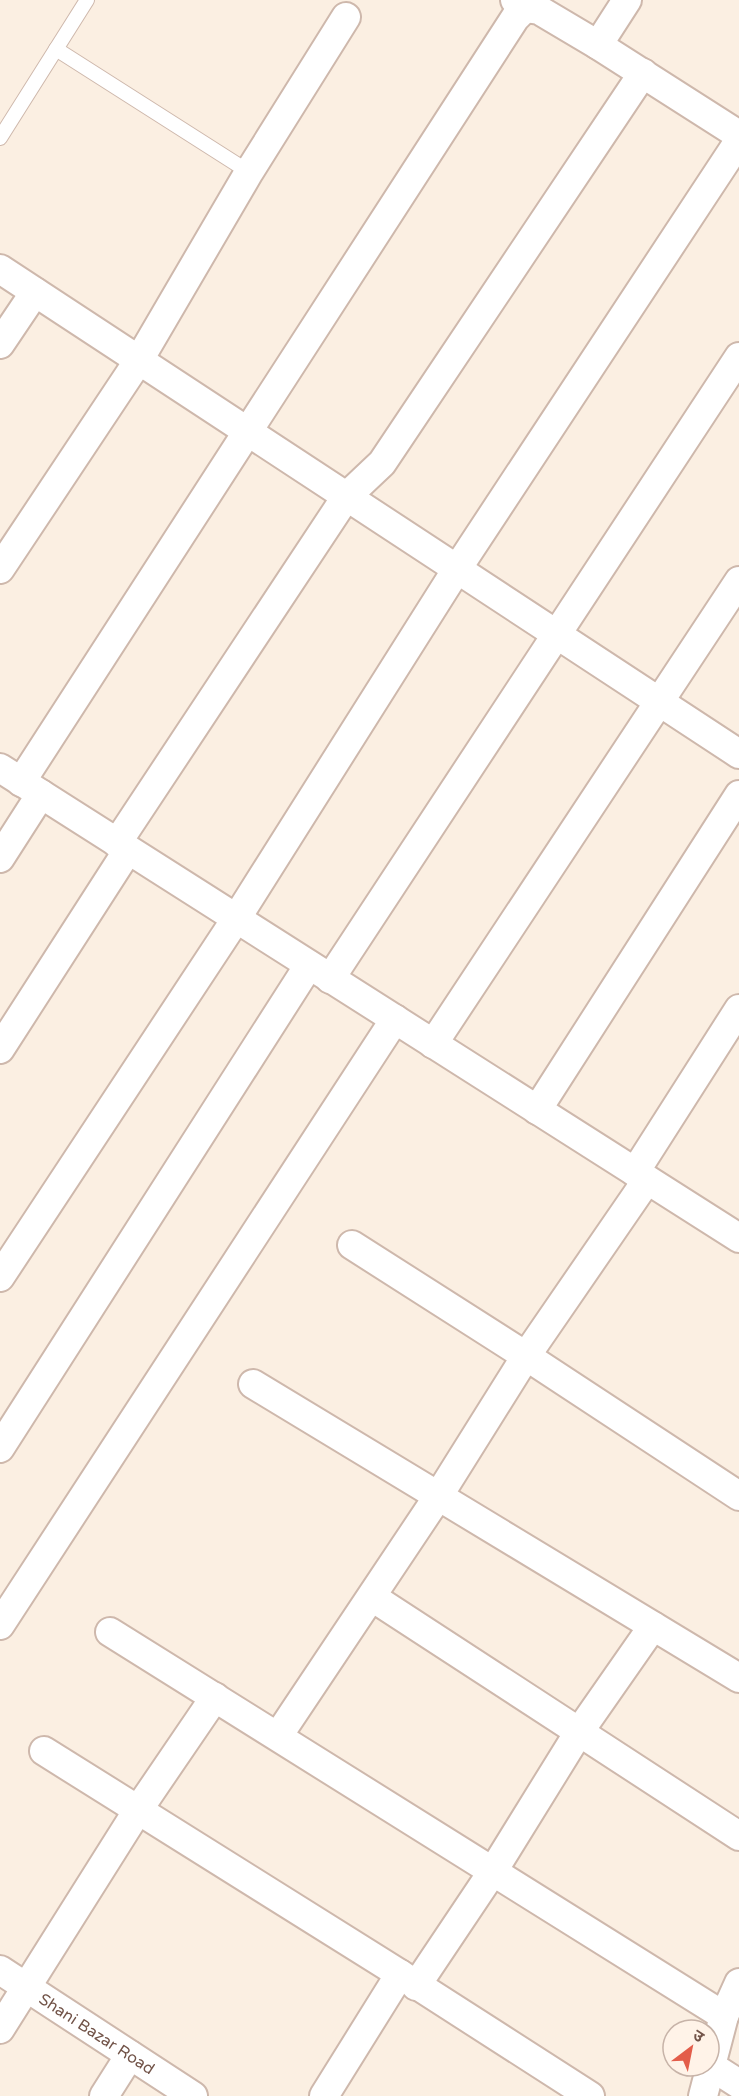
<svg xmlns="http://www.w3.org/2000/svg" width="739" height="2096" font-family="'Varela Round','Noto Sans Devanagari',sans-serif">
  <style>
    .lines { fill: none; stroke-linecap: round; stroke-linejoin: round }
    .service-casing { stroke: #ceb8ac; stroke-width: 16 }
    .minor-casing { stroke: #ceb8ac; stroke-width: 32 }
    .service { stroke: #fff; stroke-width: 14 }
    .minor { stroke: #fff; stroke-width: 28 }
    .labels { text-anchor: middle; stroke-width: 5; stroke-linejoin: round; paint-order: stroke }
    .street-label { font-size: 16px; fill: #725449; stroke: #fff3e8 }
  </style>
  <rect width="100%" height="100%" fill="#fbefe2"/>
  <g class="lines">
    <g class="service-casing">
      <g id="service">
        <path d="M56 49 249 172"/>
        <path d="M0 138 87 0"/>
      </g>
    </g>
    <g class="minor-casing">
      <g id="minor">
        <path d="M515 0 525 8 539 10 598 45 739 135"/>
        <path d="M598 45 627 0"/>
        <path d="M0 269 739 754"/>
        <path d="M0 344 35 292"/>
        <path d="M0 569 139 360 249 172 346 17"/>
        <path d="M0 768 739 1238"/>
        <path d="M21 782 515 18 525 8"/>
        <path d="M117 843 346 497 382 463 643 73"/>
        <path d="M0 858 41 794"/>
        <path d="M330 979 739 357"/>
        <path d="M433 1044 739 581"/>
        <path d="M0 1049 128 850"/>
        <path d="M537 1110 739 795"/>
        <path d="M635 1172 739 1009"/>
        <path d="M352 1245 526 1356 739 1496"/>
        <path d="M0 1277 236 919 457 569 739 141"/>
        <path d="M253 1384 739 1678"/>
        <path d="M0 1448 309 965"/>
        <path d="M372 1597 739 1836"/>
        <path d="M0 1625 395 1019"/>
        <path d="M110 1632 724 2016"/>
        <path d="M278 1736 439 1495 526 1356 647 1180"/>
        <path d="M44 1751 400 1974 590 2096"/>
        <path id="s1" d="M0 1970 193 2096"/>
        <path d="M416 1986 493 1871 579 1732 653 1626"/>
        <path d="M0 2029 138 1810 215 1697"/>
        <path d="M711 2066 739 2084"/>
        <path d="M104 2096 130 2055"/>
        <path d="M324 2096 400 1974"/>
        <path d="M703 2096 724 2016 739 1983"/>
      </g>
    </g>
    <use href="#service" class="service"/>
    <use href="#minor" class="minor"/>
  </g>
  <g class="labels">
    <g class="street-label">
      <text dy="6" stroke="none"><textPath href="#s1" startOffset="116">Shani Bazar Road</textPath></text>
    </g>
  </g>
  <g transform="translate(691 2048) rotate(32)"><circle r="28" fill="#fff3e8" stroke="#c7b3a8" stroke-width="1.5"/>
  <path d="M0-4.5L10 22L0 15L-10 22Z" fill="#e35d4a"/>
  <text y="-9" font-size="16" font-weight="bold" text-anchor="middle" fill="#725449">उ</text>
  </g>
</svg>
